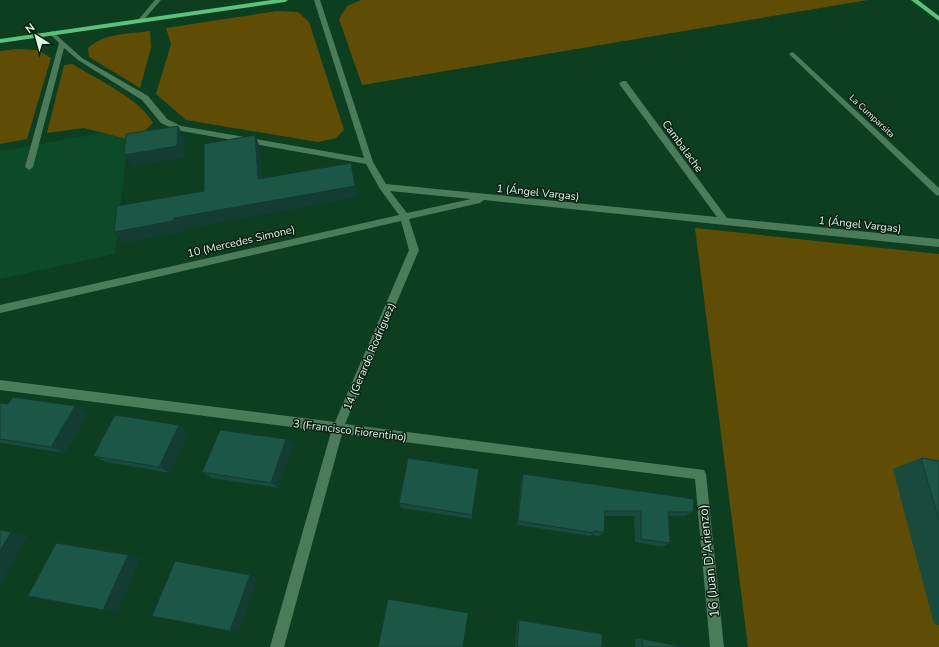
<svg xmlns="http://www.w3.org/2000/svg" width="939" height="647" font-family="'Nunito Sans',sans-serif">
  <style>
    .built { fill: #0d4a27 }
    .green { fill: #5f4d06 }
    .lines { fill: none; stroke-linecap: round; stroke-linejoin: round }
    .minor { fill: #4c7b59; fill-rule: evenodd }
    .major { fill: #5bc17c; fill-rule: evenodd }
    .wall { fill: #184a3d }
    .shaded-wall { fill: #143c32 }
    .building { fill: #1c5647; stroke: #143c32 }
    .labels { text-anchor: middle; stroke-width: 3; stroke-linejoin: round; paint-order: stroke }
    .far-street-label { font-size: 9px; fill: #dcf6e2; stroke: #0c2012 }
    .street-label { font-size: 11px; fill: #dcf6e2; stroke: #0c2012 }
    .near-street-label { font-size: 13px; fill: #dcf6e2; stroke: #0c2012 }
  </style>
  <rect width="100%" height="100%" fill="#0c3e1f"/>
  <path class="built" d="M102 133 128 139 115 254 0 279V151Z"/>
  <g class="green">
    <path d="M361 0H868L362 85 339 19 347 6Z"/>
    <path d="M277 11 298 12 309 22 344 130 336 138 318 142 186 120 156 94 171 44 166 28Z"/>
    <path d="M150 31 151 48 140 88 89 57 88 48C104 33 129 34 150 31Z"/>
    <path d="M17 49 38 50 51 58 27 139 0 144V51Z"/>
    <path d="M72 64C97 79 140 99 153 123L128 146 127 139 84 128 47 133 64 65Z"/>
    <path d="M695 228 939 254V647H748Z"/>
  </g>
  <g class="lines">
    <g class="minor">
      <path d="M155 0H161L142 22H138V20Z"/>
      <path d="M314 0H320L373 162 386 184 717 217 620 85 619 83 623 81H626L727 218 939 239V247L484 200 480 203 409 219 419 250 345 424 704 470 706 474 724 647H710L695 479 342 434 284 647H270L331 432 0 390V380L335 422 409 250 401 221 0 313V305L399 215 380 189 366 164 176 130 161 123 142 100 78 60 64 48 33 167 29 170 25 167 59 43 49 33 52 31 82 58 148 96 167 119 181 126 364 158ZM390 191 471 199 407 213Z"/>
      <path d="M792 52 794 53 939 188V196L936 195 790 55 789 54Z"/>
    </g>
    <g class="major">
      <path d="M272 0H288L285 2 0 43V39Z"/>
      <path d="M911 0H918L939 16V21Z"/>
    </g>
  </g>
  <g class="wall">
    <path d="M0 403 8 404 75 406 88 414 65 453 0 443Z"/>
    <path d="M189 432 170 473 106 462 93 456Z"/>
    <path d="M286 439 293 446 278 488 212 478 202 472Z"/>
    <path d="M921 458 939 461V625L934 624 893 469Z"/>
    <path d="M479 469 472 519 401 508 399 503Z"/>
    <path d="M523 474 693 512 685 516H669L670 543 662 547 635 542 634 516H605L604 533 599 536 591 535 590 536 517 525 521 480Z"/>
    <path d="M519 620 602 647H515L517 621Z"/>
    <path d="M635 639H642L684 647H635Z"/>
  </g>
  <g class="shaded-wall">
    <path d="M178 126 185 138 184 158 133 166 124 155Z"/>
    <path d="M255 135 260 147 264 191 258 179Z"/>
    <path d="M351 163 358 197 181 230V232L124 243 114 232 174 218Z"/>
    <path d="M75 406 88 414 65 453 51 447Z"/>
    <path d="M179 425 189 432 170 473 159 467Z"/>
    <path d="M286 439 293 446 278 488 271 483Z"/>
    <path d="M479 469 478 475 472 519V515Z"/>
    <path d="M11 532 28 536 0 586V551Z"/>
    <path d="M128 555 141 558 118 611 103 610Z"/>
    <path d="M250 575 258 577 240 631H230Z"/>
  </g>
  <g class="building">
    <path d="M178 126 177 146 124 155 126 134Z"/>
    <path d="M255 135 258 179 351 163 355 186 174 218 173 221 114 232 117 206 204 191V144Z"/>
    <path d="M13 397 75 406 51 447 0 439V403L8 404Z"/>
    <path d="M115 415 179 425 159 467 93 456Z"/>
    <path d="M220 430 286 439 271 483 202 472Z"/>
    <path d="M408 458 479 469 472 515 399 503Z"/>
    <path d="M921 458 939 461V520Z"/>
    <path d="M523 474 694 499 693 512H668L670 543 641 539V511H605L604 533 594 531V533L518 521Z"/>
    <path d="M0 530 11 532 0 551Z"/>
    <path d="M56 543 128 555 103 610 28 596Z"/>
    <path d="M175 561 250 575 230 631 152 616Z"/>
    <path d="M388 599 468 613 463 647H378Z"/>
    <path d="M519 620 602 634V647H517Z"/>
    <path d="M642 639 684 647H643Z"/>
  </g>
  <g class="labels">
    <g class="far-street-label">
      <text transform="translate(872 116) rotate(43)" y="3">La Cumparsita</text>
    </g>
    <g class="street-label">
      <text transform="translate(683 146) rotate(54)" y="4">Cambalache</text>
      <text transform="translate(538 192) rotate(6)" y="4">1 (Ángel Vargas)</text>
      <text transform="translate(860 224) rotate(6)" y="4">1 (Ángel Vargas)</text>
      <text transform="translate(241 241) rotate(-13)" y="4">10 (Mercedes Simone)</text>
      <text transform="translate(369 356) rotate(-67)" y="4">14 (Gerardo Rodríguez)</text>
      <text transform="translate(350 430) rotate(7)" y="4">3 (Francisco Fiorentino)</text>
    </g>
    <g class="near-street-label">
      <text transform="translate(708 561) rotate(-96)" y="5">16 (Juan D'Arienzo)</text>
    </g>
  </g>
  <g transform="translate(36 36) rotate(323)" stroke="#0c2012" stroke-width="3" paint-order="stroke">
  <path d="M0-3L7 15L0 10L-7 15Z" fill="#dcf6e2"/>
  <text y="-6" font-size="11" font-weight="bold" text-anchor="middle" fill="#dcf6e2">N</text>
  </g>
</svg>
